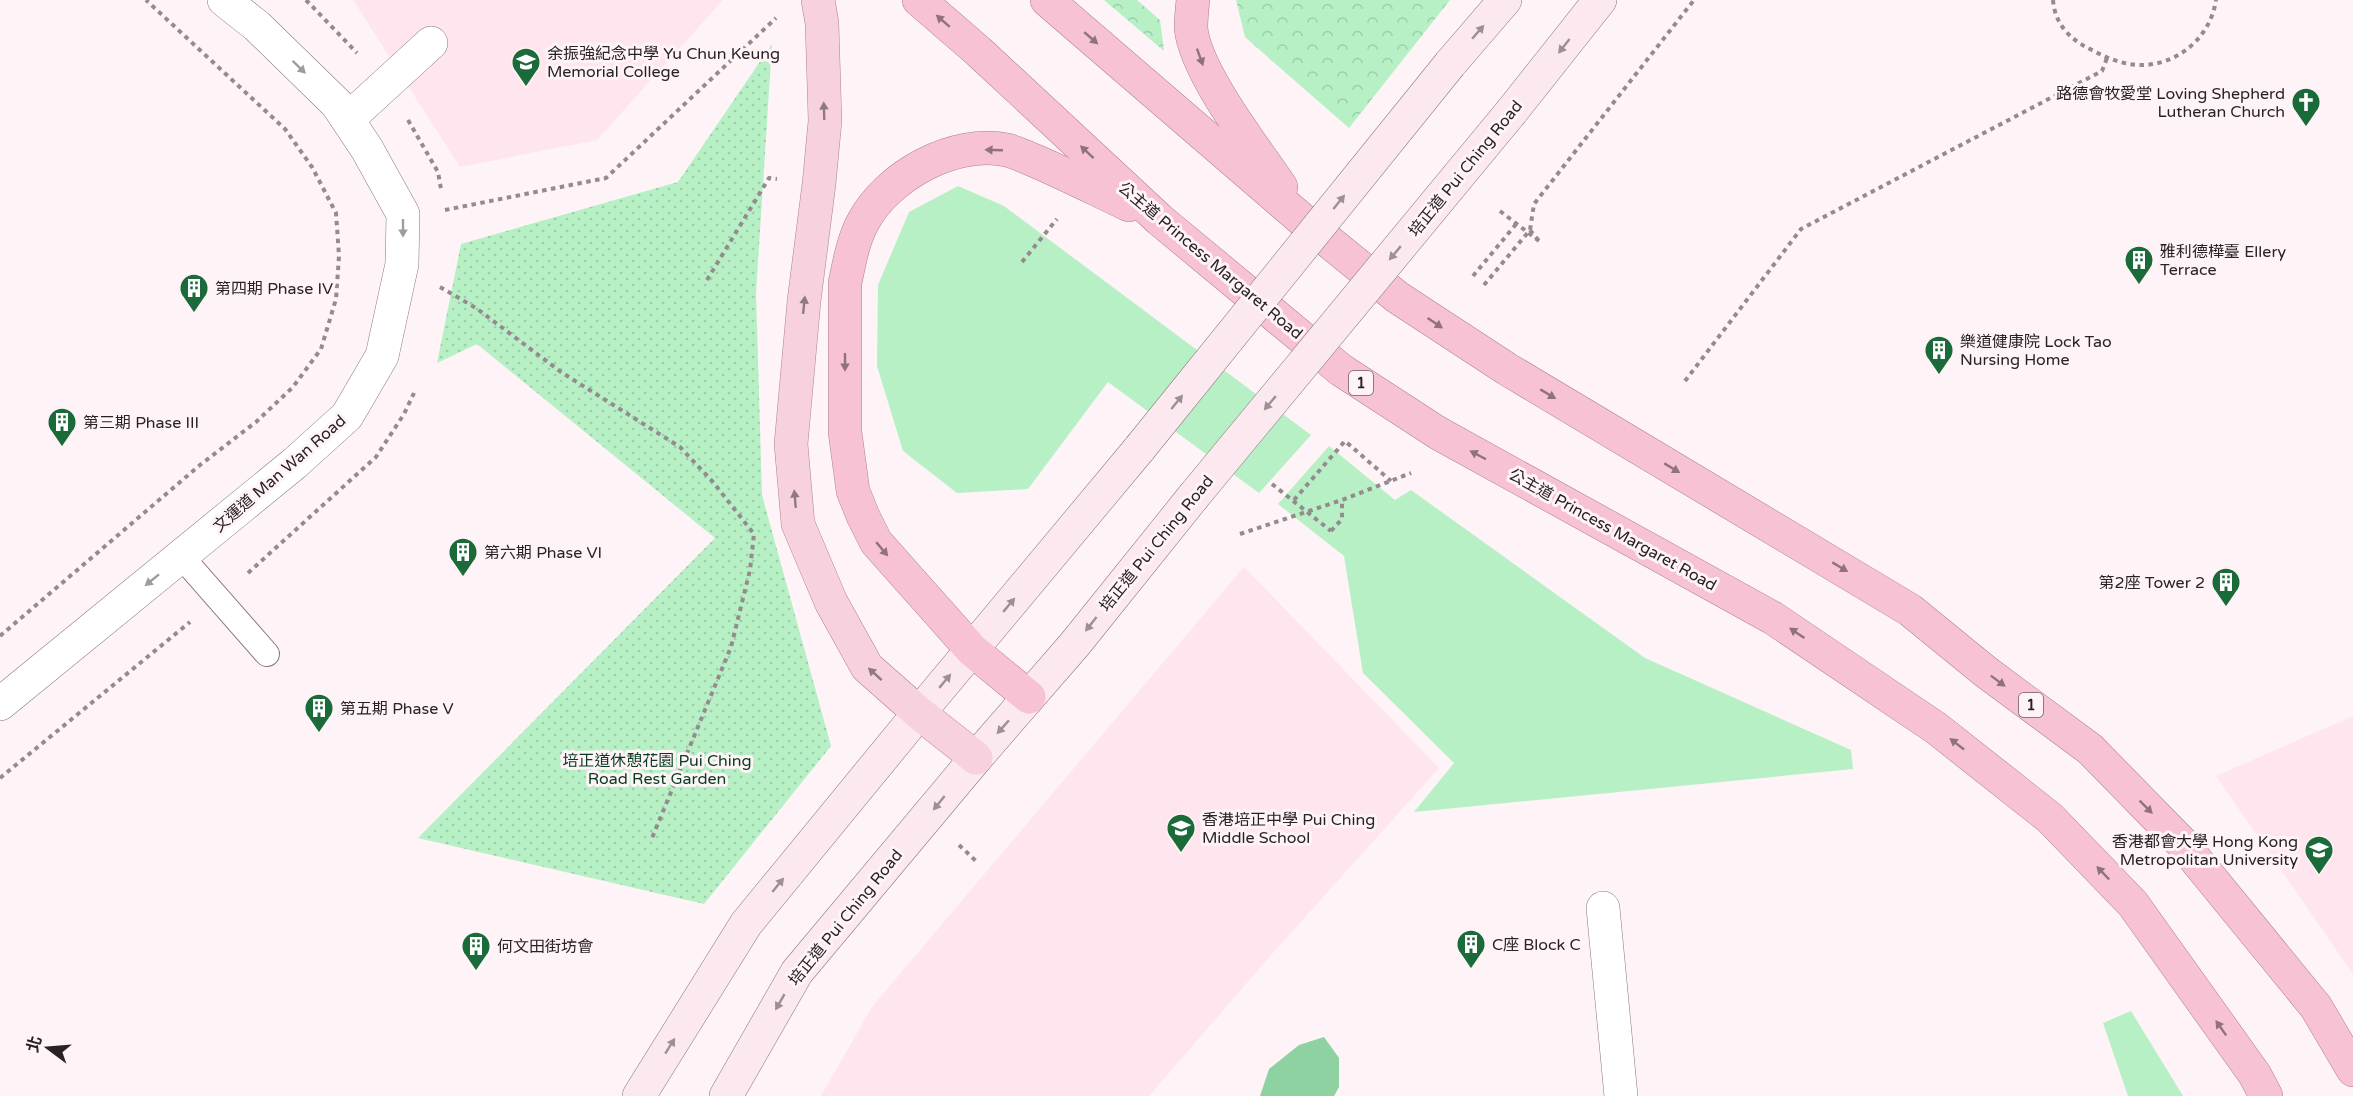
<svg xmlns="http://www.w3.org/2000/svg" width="2353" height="1096" font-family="'Varela Round','Noto Sans TC',sans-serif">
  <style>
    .built { fill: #ffe5ed }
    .forest { fill: url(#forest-crowns) }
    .park { fill: #b7f0c5 }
    .garden { fill: url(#garden-dots) }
    .water { fill: #8dd2a0 }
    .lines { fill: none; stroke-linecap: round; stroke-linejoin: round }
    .service-casing { stroke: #87777c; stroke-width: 26 }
    .pedestrian-casing { stroke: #87777c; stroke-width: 34 }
    .minor-casing { stroke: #87777c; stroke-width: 34 }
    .secondary-casing { stroke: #87777c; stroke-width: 34 }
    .primary-casing { stroke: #ad8090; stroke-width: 34 }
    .trunk-casing { stroke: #ad8090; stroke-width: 34 }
    .path { stroke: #958b8f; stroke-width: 4; stroke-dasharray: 4.5 4.5; stroke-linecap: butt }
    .service { stroke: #fff; stroke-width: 24 }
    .pedestrian { stroke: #fff; stroke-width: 33 }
    .minor { stroke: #fff; stroke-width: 33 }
    .secondary { stroke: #fce8ef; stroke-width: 33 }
    .primary { stroke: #f8d1df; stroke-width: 33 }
    .trunk { stroke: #f6c2d4; stroke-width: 33 }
    .secondary-bridge-casing { stroke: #87777c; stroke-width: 34; stroke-linecap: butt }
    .path-bridge { stroke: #958b8f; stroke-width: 4; stroke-dasharray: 4.5 4.5; stroke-linecap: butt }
    .secondary-bridge { stroke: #fce8ef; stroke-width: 33 }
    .oneway { fill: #90727c }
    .oneway2 { fill: #9d8f94 }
    .oneway3 { fill: #9f9c9d }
    .oneway4 { fill: #907a82 }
    .labels { text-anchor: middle; stroke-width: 6; stroke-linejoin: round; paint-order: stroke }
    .shield { fill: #fef3f7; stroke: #696164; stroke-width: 1.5 }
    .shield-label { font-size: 15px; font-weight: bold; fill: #292225 }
    .poi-label { font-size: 16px; fill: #292225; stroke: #fef3f7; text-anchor: start }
    .street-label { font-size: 16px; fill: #292225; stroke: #fef3f7 }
    .park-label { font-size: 16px; fill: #063c1d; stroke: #fef3f7 }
  </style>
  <defs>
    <pattern id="forest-crowns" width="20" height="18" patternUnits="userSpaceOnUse" patternTransform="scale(1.5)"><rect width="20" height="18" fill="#b7f0c5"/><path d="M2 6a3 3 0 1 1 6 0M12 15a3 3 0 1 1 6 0" fill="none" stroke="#9dcea9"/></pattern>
    <pattern id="garden-dots" width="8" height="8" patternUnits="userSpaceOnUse" patternTransform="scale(1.5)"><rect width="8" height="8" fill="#b7f0c5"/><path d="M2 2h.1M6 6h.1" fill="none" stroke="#9dcea9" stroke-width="1.8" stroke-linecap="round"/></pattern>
  </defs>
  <rect width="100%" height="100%" fill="#fef3f7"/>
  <g class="built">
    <path d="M353 0H723L597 140 460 167Z"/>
    <path d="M1244 567 1439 768 1271 955 1149 1096H821L872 1007Z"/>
    <path d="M2353 716V974L2216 776Z"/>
  </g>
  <g class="forest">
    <path d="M1104 0H1137L1160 20 1164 51Z"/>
    <path d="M1236 0H1450L1349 128 1245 37Z"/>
  </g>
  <g class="park">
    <path d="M958 186 1004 206 1311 435 1259 493 1108 382 1028 489 957 493 903 451 877 366 878 285 909 212Z"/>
    <path d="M1329 446 1395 500 1411 490 1645 658 1851 750 1853 769 1414 812 1454 763 1363 673 1344 556 1278 504Z"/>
    <path d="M2131 1011 2183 1096H2128L2103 1023Z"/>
  </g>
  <path class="garden" d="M772 44 756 293 762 495 831 746 704 904 418 838 715 538 477 344 437 363 461 244 678 182Z"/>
  <path class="water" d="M1324 1037 1339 1058V1087L1334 1096H1260L1269 1069 1299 1045Z"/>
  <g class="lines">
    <g class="service-casing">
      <path id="service" d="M181 556 267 654"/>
    </g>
    <g class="pedestrian-casing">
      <path id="pedestrian" d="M348 119 431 43"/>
    </g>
    <g class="minor-casing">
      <g id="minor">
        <path d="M0 704 295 463 347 416 382 356 402 264 403 214 367 149 337 104 257 26 224 0"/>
        <path d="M1603 908 1621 1096"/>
      </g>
    </g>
    <g class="secondary-casing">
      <g id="secondary">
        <path d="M1450 64 1505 0"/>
        <path d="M1512 111 1600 0"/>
        <path d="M639 1096 746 924 919 713 1140 448"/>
        <path d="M726 1096 797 972 976 758 1075 644 1193 497"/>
      </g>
    </g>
    <g class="primary-casing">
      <path id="primary" d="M818 0 822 23 825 121 819 184 804 301 791 444 798 524 831 602 867 667 919 713 976 758"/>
    </g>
    <g class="trunk-casing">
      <g id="trunk">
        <path d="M919 0 978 51 1160 220 1341 370 1438 433 1773 618 1936 728 2050 818 2133 904 2255 1075 2266 1096"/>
        <path d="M1047 0 1306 223 1397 297 1507 369 1910 610 1986 672 2090 749 2182 843 2316 1007 2353 1070"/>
        <path d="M1193 0C1192 9 1191 19 1191 28 1195 72 1255 148 1281 187"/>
        <path d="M1029 697 972 650 876 542 863 516 853 491 845 432V283C849 264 853 240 863 222 888 175 955 139 1007 150 1016 152 1025 157 1033 160 1066 174 1097 190 1129 205"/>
      </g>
    </g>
    <g class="path">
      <path d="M306 0 357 53"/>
      <path d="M2053 0C2055 26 2072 41 2094 51 2105 57 2117 62 2129 64 2171 71 2210 41 2216 0"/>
      <path d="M408 120 438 172 441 189"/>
      <path d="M445 210 606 178 776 18"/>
      <path d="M1530 230 1539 241"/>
      <path d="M1022 262 1057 219"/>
      <path d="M1473 276 1517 223"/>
      <path d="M707 280 769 178 777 179"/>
      <path d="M1484 285 1530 230 1534 204 1694 0"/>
      <path d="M440 287 476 308 561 372 680 447 713 482 754 534 750 570 731 647 652 838"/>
      <path d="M1685 381 1801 229 2102 71 2107 58"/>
      <path d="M1294 500 1345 441 1391 481"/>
      <path d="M1331 531 1342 519V500"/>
      <path d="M1240 534 1342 500 1411 473"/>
      <path d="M248 573 376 457 404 414 414 393"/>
      <path d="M0 636 200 465 256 422 293 387 321 349 336 299 339 256 336 213 312 167 285 129 146 0"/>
      <path d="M0 778 190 622"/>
      <path d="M959 845 976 861"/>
    </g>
    <use href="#service" class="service"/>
    <use href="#pedestrian" class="pedestrian"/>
    <use href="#minor" class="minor"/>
    <use href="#secondary" class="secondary"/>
    <use href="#primary" class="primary"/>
    <use href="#trunk" class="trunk"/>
    <g class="secondary-bridge-casing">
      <g id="secondary-bridge">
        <path d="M1140 448 1450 64"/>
        <path d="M1193 497 1512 111"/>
      </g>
    </g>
    <g class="path-bridge">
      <path d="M1500 211 1539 241"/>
      <path d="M1272 484 1331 531"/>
    </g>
    <use href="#secondary-bridge" class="secondary-bridge"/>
  </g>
  <defs><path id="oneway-solid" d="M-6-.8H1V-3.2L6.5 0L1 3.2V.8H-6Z" transform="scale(1.5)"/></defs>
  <g class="oneway">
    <use href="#oneway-solid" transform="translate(943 21) rotate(-139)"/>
    <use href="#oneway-solid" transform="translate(1091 38) rotate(41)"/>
    <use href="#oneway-solid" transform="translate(1200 57) rotate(70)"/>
    <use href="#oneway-solid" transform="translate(994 150) rotate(-178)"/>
    <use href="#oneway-solid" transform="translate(1087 152) rotate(-137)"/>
    <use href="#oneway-solid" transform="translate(1435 323) rotate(34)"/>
    <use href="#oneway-solid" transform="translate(845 362) rotate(90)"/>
    <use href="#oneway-solid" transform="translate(1548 394) rotate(31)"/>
    <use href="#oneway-solid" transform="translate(1478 455) rotate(-152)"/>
    <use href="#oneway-solid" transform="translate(1672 468) rotate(31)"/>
    <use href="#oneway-solid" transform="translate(882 549) rotate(50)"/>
    <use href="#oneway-solid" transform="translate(1840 567) rotate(31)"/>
    <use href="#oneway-solid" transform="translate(1797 633) rotate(-146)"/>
    <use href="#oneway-solid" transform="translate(1998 681) rotate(37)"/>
    <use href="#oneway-solid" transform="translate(1957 744) rotate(-142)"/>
    <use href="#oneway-solid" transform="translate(2146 807) rotate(45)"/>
    <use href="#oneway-solid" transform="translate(2103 873) rotate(-134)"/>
    <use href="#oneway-solid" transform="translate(2221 1028) rotate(-125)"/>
  </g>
  <g class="oneway2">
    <use href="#oneway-solid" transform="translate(1478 32) rotate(-49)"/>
    <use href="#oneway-solid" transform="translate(1564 46) rotate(128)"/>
    <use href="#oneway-solid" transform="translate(1339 202) rotate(-51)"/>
    <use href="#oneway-solid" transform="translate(1395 253) rotate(130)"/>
    <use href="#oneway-solid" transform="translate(1177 402) rotate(-51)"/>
    <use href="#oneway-solid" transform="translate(1270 403) rotate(130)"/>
    <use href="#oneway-solid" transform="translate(1009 605) rotate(-50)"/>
    <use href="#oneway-solid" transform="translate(1091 624) rotate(128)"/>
    <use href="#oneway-solid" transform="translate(945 681) rotate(-50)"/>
    <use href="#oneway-solid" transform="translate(1003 727) rotate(131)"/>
    <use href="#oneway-solid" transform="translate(939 803) rotate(129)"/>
    <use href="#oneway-solid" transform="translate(778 885) rotate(-51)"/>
    <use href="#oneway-solid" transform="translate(780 1002) rotate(120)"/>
    <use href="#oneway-solid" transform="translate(670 1046) rotate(-58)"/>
  </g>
  <g class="oneway3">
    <use href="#oneway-solid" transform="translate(299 67) rotate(44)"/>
    <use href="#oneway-solid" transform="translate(403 228) rotate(90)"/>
    <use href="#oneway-solid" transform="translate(152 580) rotate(141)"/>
  </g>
  <g class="oneway4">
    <use href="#oneway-solid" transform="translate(824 111) rotate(-92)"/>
    <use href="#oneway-solid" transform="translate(804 305) rotate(-84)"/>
    <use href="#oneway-solid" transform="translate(795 499) rotate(-95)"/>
    <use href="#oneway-solid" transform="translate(875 674) rotate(-138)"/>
  </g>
  <defs>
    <g id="school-pin" transform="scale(1.5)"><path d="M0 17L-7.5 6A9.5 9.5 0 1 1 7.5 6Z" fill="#1b6a3a" stroke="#fef3f7"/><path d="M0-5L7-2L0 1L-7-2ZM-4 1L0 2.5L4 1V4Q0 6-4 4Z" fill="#fff"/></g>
    <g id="church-pin" transform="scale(1.5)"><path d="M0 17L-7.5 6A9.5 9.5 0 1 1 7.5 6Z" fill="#1b6a3a" stroke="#fef3f7"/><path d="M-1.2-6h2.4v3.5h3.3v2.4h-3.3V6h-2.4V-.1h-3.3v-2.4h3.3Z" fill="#fff"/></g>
    <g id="building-pin" transform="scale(1.5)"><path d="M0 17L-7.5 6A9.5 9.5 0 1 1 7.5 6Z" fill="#1b6a3a" stroke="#fef3f7"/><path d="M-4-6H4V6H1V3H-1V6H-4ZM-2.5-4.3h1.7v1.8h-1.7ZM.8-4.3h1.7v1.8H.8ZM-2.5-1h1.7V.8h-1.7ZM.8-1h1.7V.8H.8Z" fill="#fff"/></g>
    <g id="university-pin" transform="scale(1.5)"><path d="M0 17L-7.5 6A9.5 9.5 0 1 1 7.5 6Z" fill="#1b6a3a" stroke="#fef3f7"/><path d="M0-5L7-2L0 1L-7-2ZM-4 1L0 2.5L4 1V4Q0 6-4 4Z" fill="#fff"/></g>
  </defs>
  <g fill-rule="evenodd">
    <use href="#school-pin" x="526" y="62"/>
    <use href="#church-pin" x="2306" y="102"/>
    <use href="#building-pin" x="2139" y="260"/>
    <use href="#building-pin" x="194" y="288"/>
    <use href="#building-pin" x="1939" y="350"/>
    <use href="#building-pin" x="62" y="422"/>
    <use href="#building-pin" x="463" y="552"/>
    <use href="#building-pin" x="2226" y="582"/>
    <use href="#building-pin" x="319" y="708"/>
    <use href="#school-pin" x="1181" y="828"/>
    <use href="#university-pin" x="2319" y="850"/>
    <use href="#building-pin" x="1471" y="944"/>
    <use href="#building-pin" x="476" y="946"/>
  </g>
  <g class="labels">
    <g class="shield">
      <rect x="1349" y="371" width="24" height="24" rx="4.5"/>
      <rect x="2019" y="693" width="24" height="24" rx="4.5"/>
    </g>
    <g class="shield-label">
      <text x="1361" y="388">1</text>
      <text x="2031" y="710">1</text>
    </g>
    <g class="poi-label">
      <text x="547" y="59">余振強紀念中學 Yu Chun Keung<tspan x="547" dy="18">Memorial College</tspan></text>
      <text x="2285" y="99" text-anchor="end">路德會牧愛堂 Loving Shepherd<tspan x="2285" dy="18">Lutheran Church</tspan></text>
      <text x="2160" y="257">雅利德樺臺 Ellery<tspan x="2160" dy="18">Terrace</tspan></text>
      <text x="215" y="294">第四期 Phase IV</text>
      <text x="1960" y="347">樂道健康院 Lock Tao<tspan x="1960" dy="18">Nursing Home</tspan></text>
      <text x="83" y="428">第三期 Phase III</text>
      <text x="484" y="558">第六期 Phase VI</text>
      <text x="2205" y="588" text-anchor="end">第2座 Tower 2</text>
      <text x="340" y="714">第五期 Phase V</text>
      <text x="1202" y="825">香港培正中學 Pui Ching<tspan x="1202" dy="18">Middle School</tspan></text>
      <text x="2298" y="847" text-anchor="end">香港都會大學 Hong Kong<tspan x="2298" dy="18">Metropolitan University</tspan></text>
      <text x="1492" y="950">C座 Block C</text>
      <text x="497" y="952">何文田街坊會</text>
    </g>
    <g class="street-label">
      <text transform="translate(1465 168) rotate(-51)" y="6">培正道 Pui Ching Road</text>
      <text transform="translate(1211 260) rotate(40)" y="6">公主道 Princess Margaret Road</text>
      <text transform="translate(279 473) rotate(-41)" y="6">文運道 Man Wan Road</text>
      <text transform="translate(1613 529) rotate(29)" y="6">公主道 Princess Margaret Road</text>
      <text transform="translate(1156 543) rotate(-51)" y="6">培正道 Pui Ching Road</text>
      <text transform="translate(845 917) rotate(-51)" y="6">培正道 Pui Ching Road</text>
    </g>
    <g class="park-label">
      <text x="657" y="766">培正道休憩花園 Pui Ching<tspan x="657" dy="18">Road Rest Garden</tspan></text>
    </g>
  </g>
  <g transform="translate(48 1048) rotate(286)" stroke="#fef3f7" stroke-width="4.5" paint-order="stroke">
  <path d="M0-4.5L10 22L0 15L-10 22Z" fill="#292225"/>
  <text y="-9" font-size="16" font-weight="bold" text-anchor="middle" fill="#292225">北</text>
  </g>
</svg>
